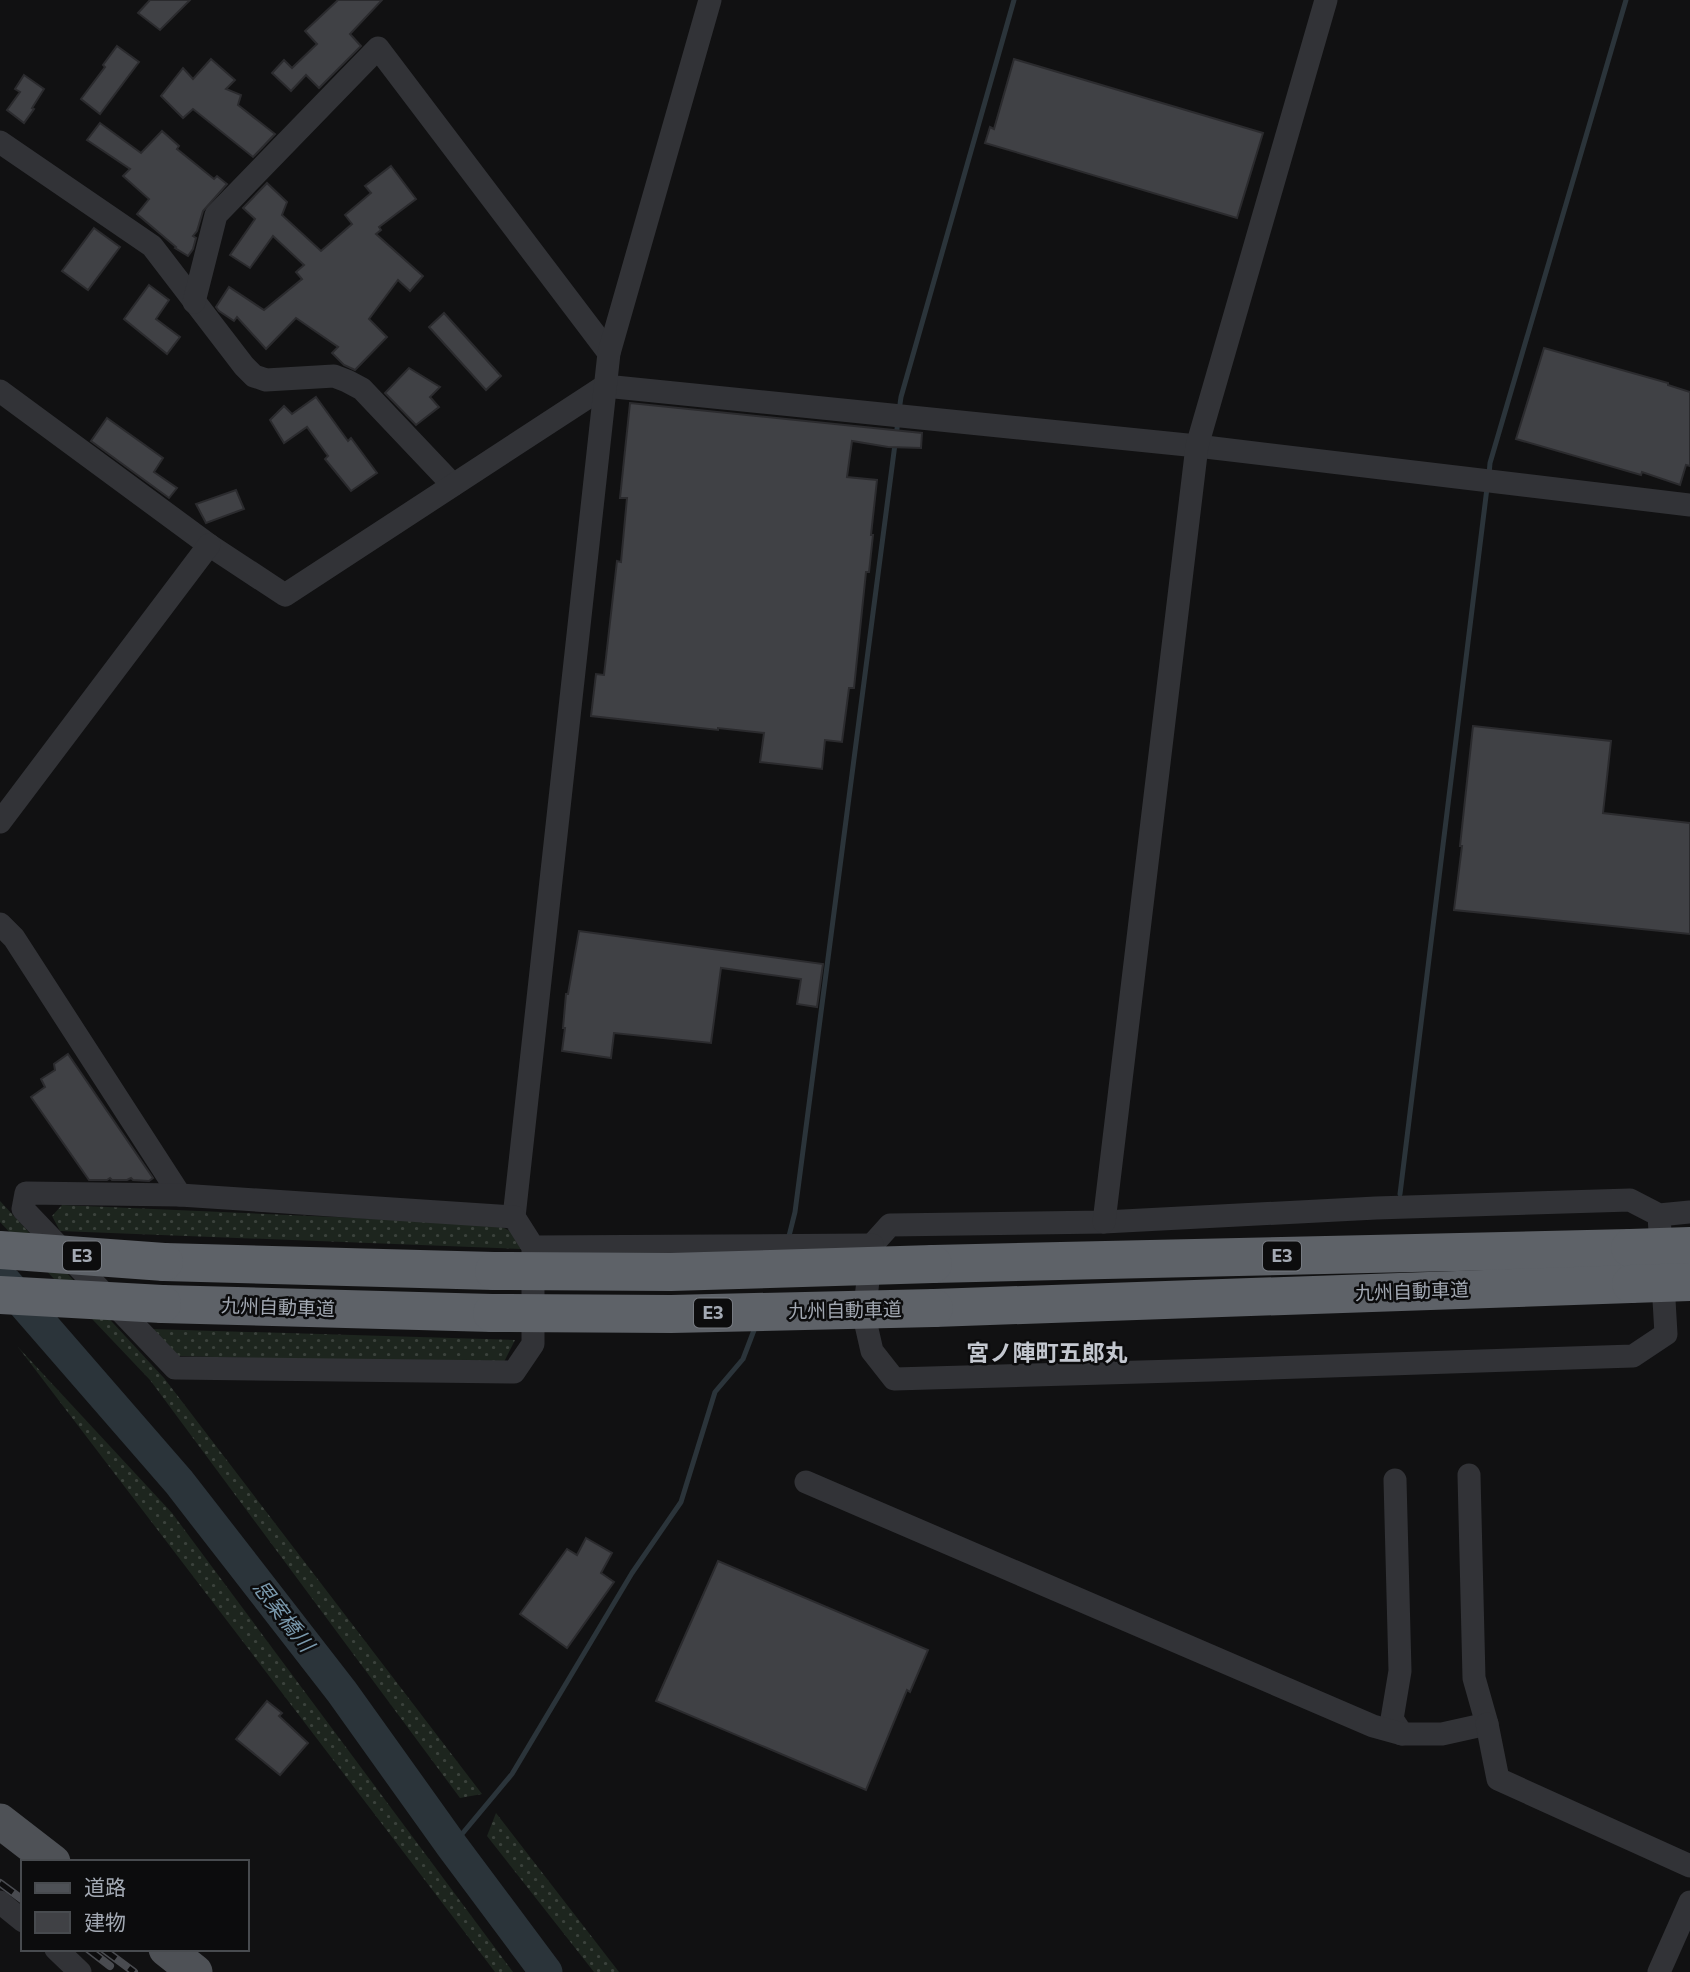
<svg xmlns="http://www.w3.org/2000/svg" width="1690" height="1972" font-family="Commissioner,'Noto Sans JP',sans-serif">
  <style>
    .grass { fill: url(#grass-dots) }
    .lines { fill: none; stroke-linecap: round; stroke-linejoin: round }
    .stream { stroke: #2b343a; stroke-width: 5 }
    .river { stroke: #2b343a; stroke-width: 33 }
    .building { fill: #404145; stroke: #2b2b2e; stroke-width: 2 }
    .street { stroke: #323337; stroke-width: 23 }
    .primary { stroke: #4e5156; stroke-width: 35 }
    .highway { stroke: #5e6268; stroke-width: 38 }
    .rail-casing { stroke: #494b50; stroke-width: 8 }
    .rail { stroke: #0c0c0d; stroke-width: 5; stroke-dasharray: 16; stroke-linecap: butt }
    .highway-bridge { stroke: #5e6268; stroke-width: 38 }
    .labels { text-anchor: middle; stroke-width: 5; stroke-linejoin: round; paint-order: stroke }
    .shield { fill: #0c0c0d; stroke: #767a81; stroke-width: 2 }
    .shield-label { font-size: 18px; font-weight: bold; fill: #a3a9b3 }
    .street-label { font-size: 19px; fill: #a3a9b3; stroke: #0c0c0d }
    .water-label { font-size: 21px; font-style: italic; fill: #7a99ad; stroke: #0c0c0d }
    .quarter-label { font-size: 23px; font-weight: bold; fill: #c3c7cf; stroke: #0c0c0d }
  </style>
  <defs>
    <pattern id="grass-dots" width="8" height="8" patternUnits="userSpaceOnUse" patternTransform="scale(1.75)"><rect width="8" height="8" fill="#1d251e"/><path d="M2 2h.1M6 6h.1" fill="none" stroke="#3b423c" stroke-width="1.8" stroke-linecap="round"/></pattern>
  </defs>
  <rect width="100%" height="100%" fill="#111112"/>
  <g class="grass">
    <path d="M0 1201 164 1378 482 1794 460 1798 150 1380 0 1222Z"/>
    <path d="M62 1205 496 1224 514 1233 522 1249 60 1231 52 1216Z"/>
    <path d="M151 1329 515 1340 503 1364 174 1356Z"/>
    <path d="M18 1347 172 1513 513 1972H495Z"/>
    <path d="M496 1813 619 1972H594L487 1836Z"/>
  </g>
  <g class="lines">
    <g class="stream">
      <path d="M899 411 901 397 1014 0"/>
      <path d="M1489 475 1490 463 1626 0"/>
      <path d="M1400 1194 1487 488"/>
      <path d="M788 1240 795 1212 898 421"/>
      <path d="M452 1846 512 1774 632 1573 681 1502 715 1392 743 1359 756 1325"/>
    </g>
    <path class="river" d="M6 1283 179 1482 342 1692 452 1846 546 1972"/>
  </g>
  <g class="building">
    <path d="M150 0H190L160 30 138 13Z"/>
    <path d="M338 0H382L350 34 361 46 319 88 306 75 291 91 272 73 284 60 292 68 317 44 305 31Z"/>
    <path d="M117 46 139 62 100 114 81 99 105 67 103 65Z"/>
    <path d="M211 59 235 80 226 89 241 95 238 105 275 134 253 157 193 109 183 118 161 96 183 68 193 79Z"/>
    <path d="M1014 59 1263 133 1237 218 985 143 990 127 994 129Z"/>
    <path d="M24 75 44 89 32 108 34 109 24 123 7 110 20 92 15 89Z"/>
    <path d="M100 123 141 153 162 131 179 146 177 149 214 179 217 176 227 184 203 211 197 231 193 236 196 238 193 249 188 256 175 248 176 247 137 214 149 199 123 176 130 169 87 140Z"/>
    <path d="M391 166 416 199 379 227 381 230 376 234 423 276 410 291 398 280 369 319 387 337 355 370 344 365 332 353 338 347 296 318 266 349 237 317 234 321 219 311 216 307 229 287 264 310 302 279 296 272 304 265 273 236 250 268 230 255 255 219 243 208 267 183 287 202 282 215 321 251 352 224 345 215 371 193 365 186Z"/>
    <path d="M94 228 120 247 88 290 62 271Z"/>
    <path d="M149 285 169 300 156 319 180 337 167 354 124 319Z"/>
    <path d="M444 313 501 376 486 390 429 327Z"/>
    <path d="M1544 348 1668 383V385L1690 392V466L1686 465 1680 485 1642 472 1641 475 1516 439Z"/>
    <path d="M409 368 440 387 430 397 439 407 416 425 385 393Z"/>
    <path d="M316 397 348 441 351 438 377 473 351 491 325 459 328 456 307 427 284 443 270 420 284 406 292 414Z"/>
    <path d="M630 403 922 433 921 448 888 447 852 441 847 477 877 480 871 535H873L869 572H866L854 688H849L842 742 825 740 822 769 760 762 764 733 718 728V730L591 716 596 674 604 675 617 561 621 562 627 498H620Z"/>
    <path d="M107 418 163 458 154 472 177 488 169 498 91 441Z"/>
    <path d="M236 490 244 509 206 523 196 504Z"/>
    <path d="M1473 726 1611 741 1603 813 1690 823V934L1454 910 1462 846H1460Z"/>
    <path d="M579 931 823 964 817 1007 797 1004 801 979 721 968 711 1043 614 1033 611 1058 562 1051 565 1028H563L566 994H568Z"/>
    <path d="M68 1054 153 1178 149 1181 133 1180 131 1178 127 1180H112L110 1178 107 1180H89L31 1097 45 1087 41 1079 55 1070 54 1064Z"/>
    <path d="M586 1538 612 1553 601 1573 614 1582 567 1648 520 1614 567 1549 577 1555Z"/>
    <path d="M718 1561 928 1650 910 1692 907 1690 866 1790 656 1701Z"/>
    <path d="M267 1701 282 1713 279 1716 308 1743 280 1775 236 1739Z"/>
  </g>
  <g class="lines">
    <g class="street">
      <path d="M0 142 152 246 244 366 254 376 266 380 334 376 347 381 362 389 453 485"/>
      <path d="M194 302 216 215 378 48 609 353"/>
      <path d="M0 391 209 545 285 595 605 386 1197 446 1690 505"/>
      <path d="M0 822 209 545"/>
      <path d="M0 924 14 938 180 1195"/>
      <path d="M1659 1215 1666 1334 1633 1356 1211 1370 894 1379 872 1351 864 1316 872 1245 890 1225 1104 1222 1376 1208 1630 1200 1659 1215 1690 1212"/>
      <path d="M514 1217 609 353 710 0"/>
      <path d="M1104 1222 1197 446 1326 0"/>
      <path d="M533 1247V1344L514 1372 175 1368 23 1209 26 1193 180 1195 514 1217 533 1247 872 1245"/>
      <path d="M1395 1480 1400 1671 1392 1719 1402 1734"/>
      <path d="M806 1482 1373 1726 1402 1734H1442L1487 1724 1474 1678 1469 1475"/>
      <path d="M1487 1724 1498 1779 1690 1866"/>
      <path d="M0 1902 23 1921"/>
      <path d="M56 1949 80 1972"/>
      <path d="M1659 1972 1690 1902"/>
    </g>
    <g class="primary">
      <path d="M0 1821 53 1862"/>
      <path d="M166 1949 195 1972"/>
    </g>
    <g class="highway">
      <path d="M164 1262 494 1271"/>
      <path d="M933 1264 1630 1248"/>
      <path d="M162 1304 492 1313"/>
      <path d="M934 1308 1631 1284"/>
    </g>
    <g class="rail-casing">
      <g id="rail">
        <path d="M0 1883 23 1900"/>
        <path d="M88 1949 110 1966"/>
        <path d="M103 1949 134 1972"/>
      </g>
    </g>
    <use href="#rail" class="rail"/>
    <g class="highway-bridge">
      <path d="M1630 1248 1690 1246"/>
      <path d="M0 1250 164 1262"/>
      <path d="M494 1271 671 1272 933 1264"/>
      <path d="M1631 1284 1690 1282"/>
      <path d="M0 1295 162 1304"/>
      <path d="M492 1313 671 1314 934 1308"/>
    </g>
  </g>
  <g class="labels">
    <g class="shield">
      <rect x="63" y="1241.5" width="38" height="29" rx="5"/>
      <rect x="1263" y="1241.5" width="38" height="29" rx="5"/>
      <rect x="694" y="1298.5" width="38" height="29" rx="5"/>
    </g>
    <g class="shield-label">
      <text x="82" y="1262">E3</text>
      <text x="1282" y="1262">E3</text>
      <text x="713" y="1319">E3</text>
    </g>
    <g class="street-label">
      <text transform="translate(1412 1291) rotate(-2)" y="7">九州自動車道</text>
      <text transform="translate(278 1307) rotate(2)" y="7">九州自動車道</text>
      <text transform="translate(845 1310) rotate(-1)" y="7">九州自動車道</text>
    </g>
    <g class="water-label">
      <text transform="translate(283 1616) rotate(52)" y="7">思案橋川</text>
    </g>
    <g class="quarter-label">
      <text x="1047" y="1361">宮ノ陣町五郎丸</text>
    </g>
  </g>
  <rect x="21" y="1860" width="228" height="91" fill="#0c0c0d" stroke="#484b4f" stroke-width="2"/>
  <rect x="35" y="1883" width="35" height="10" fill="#4e5156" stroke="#484b4f" stroke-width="2"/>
  <text x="84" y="1895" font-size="21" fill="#a3a9b3">道路</text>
  <rect x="35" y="1912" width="35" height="21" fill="#404145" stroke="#484b4f" stroke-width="2"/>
  <text x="84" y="1930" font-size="21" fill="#a3a9b3">建物</text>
</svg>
